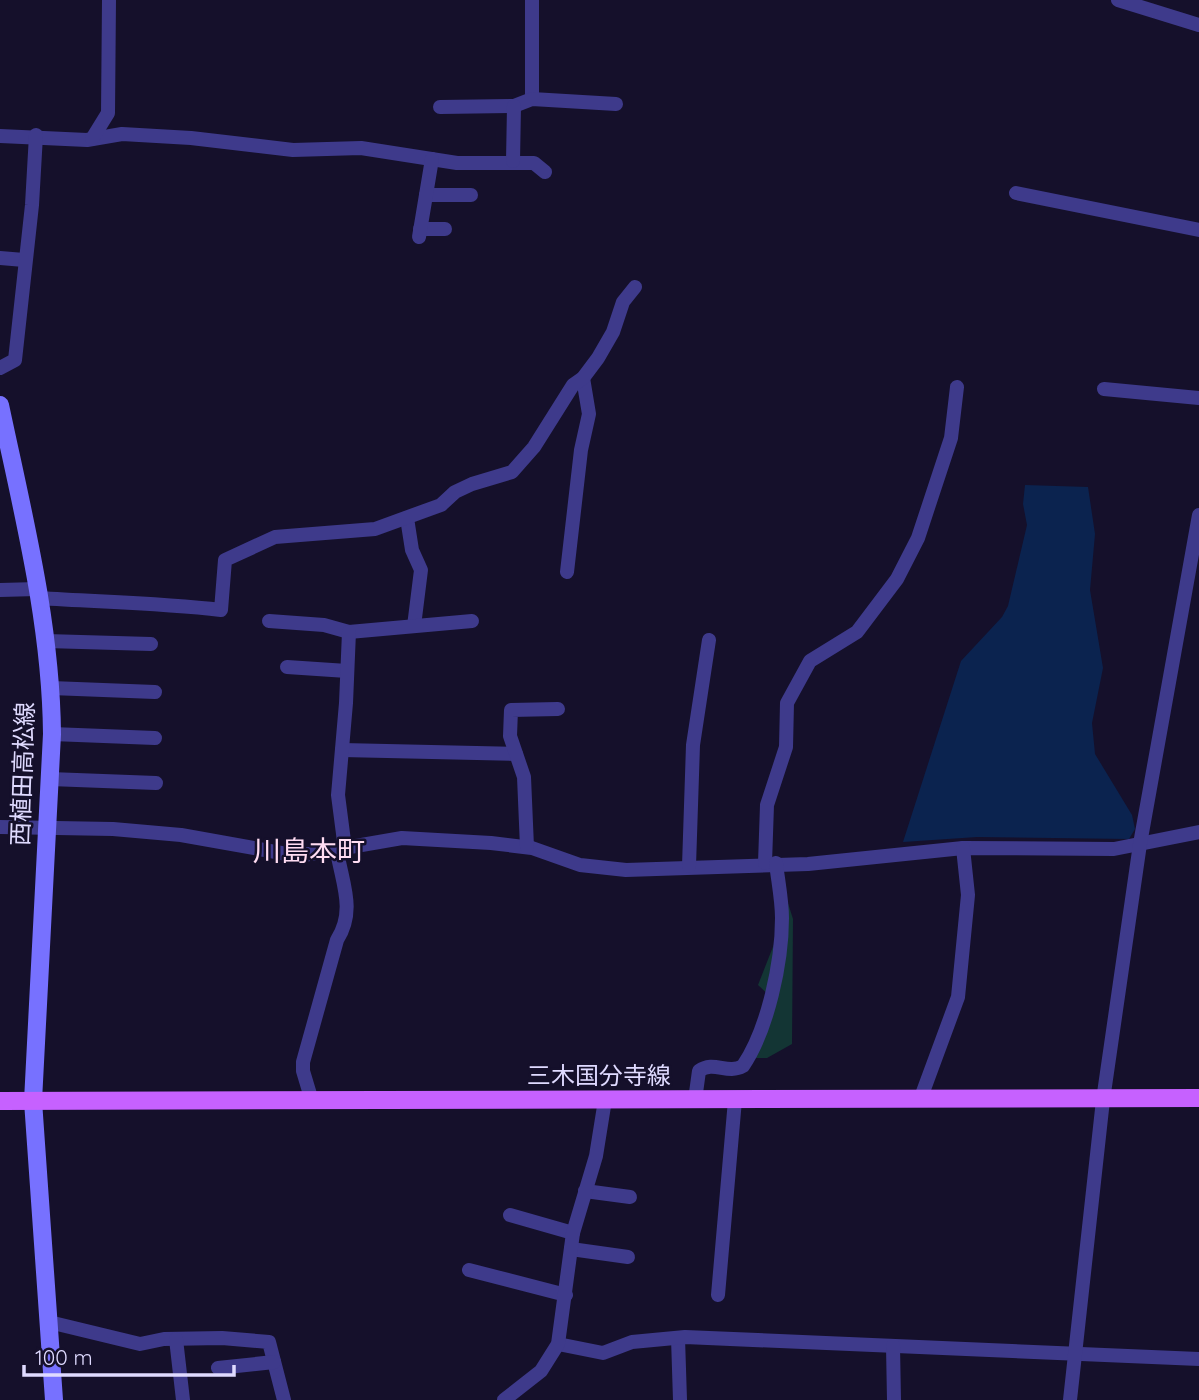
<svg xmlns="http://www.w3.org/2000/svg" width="1199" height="1400" font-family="Quicksand,'Noto Sans JP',sans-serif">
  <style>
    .green { fill: #133534 }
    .water { fill: #0b234f }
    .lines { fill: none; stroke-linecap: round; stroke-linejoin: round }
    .minor { stroke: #3e3a8b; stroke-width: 14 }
    .secondary { stroke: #7771ff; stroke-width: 18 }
    .primary { stroke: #c661ff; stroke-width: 18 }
    .labels { text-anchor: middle; stroke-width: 5; stroke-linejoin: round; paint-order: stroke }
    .street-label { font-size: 24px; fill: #dfdaff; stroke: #15102b }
    .quarter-label { font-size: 28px; fill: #ffdcf2; stroke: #15102b }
  </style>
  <rect width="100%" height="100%" fill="#15102b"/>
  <path class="green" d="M781 881 793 919 792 1044 767 1058H753L773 999 758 985 778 934Z"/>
  <path class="water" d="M1025 485 1088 487 1095 534 1090 590 1103 668 1092 723 1095 754 1132 815 1135 829 1129 839 977 837 903 842 961 661 1002 617 1008 606 1027 525 1023 504Z"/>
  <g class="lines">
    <g class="minor">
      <path d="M532 0V99"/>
      <path d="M1118 0 1199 25"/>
      <path d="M440 107 514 106 532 99 616 104"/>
      <path d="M0 136 87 140 122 134 191 138 293 150 361 148 457 163H534L545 172"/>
      <path d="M92 139 108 113 109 0"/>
      <path d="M513 161 514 106"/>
      <path d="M1016 193 1199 230"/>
      <path d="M426 195H471"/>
      <path d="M420 229H445"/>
      <path d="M419 237 432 159"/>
      <path d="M0 258 24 260"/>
      <path d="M0 368 15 360 32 205 36 135"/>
      <path d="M1104 389 1199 398"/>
      <path d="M407 518 412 550 421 570 414 626"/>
      <path d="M567 572 581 450 589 414 583 378"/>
      <path d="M0 590 37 589"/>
      <path d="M39 598C100 602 160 603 221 610L225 560 275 537 375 529 441 505 455 492 472 484 512 472 534 447 573 385 583 378 598 358 613 332 623 302 635 287"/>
      <path d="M269 621 324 625 349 632 472 621"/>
      <path d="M46 641 151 644"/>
      <path d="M287 667 347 671"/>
      <path d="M51 688 155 692"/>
      <path d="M52 734 155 738"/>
      <path d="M342 750 516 754"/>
      <path d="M50 779 156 783"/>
      <path d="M0 827 113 829 181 835 298 856 402 838 491 843 532 848 580 865 626 870 808 864 963 848 1114 849 1199 832"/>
      <path d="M527 847 524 777 510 736 511 710 558 709"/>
      <path d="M345 849 338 795 346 703 349 632"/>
      <path d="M765 863 767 805 786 747 787 703 810 661 857 632 897 579 918 538 951 438 957 387"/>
      <path d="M689 866 693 745 709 640"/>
      <path d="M695 1100 699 1071C714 1060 727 1075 743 1066 768 1029 782 962 782 918 782 900 778 881 776 863"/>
      <path d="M920 1100 958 997 968 895 963 848"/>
      <path d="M312 1101 303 1071V1062L337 940C356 910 342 883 337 851"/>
      <path d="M585 1191 630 1197"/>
      <path d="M510 1215 573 1233"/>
      <path d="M571 1249 628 1257"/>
      <path d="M469 1270 566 1295"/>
      <path d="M718 1295 735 1100"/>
      <path d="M49 1322 140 1344 164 1339 222 1338 269 1342 284 1400"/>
      <path d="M678 1338 680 1400"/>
      <path d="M176 1339 183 1400"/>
      <path d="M558 1344 603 1353 632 1342 685 1337 1199 1359"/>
      <path d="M893 1346 894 1400"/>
      <path d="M218 1368 274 1362"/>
      <path d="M504 1400 541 1371 558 1344 573 1233 596 1156 605 1100"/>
      <path d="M1070 1400 1103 1100 1140 844 1199 515"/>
    </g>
    <path class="secondary" d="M0 405C23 514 51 623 52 734L33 1101 54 1400"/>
    <path class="primary" d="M0 1101 1199 1098"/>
  </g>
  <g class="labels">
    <g class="street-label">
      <text transform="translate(23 774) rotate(-88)" y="8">西植田高松線</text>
      <text x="599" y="1084">三木国分寺線</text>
    </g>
    <g class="quarter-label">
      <text x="309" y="861">川島本町</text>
    </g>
  </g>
  <path d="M24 1365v10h210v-10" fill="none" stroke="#dfdaff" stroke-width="3.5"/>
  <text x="35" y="1365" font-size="21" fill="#dfdaff" stroke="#15102b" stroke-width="5" paint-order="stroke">100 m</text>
</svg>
